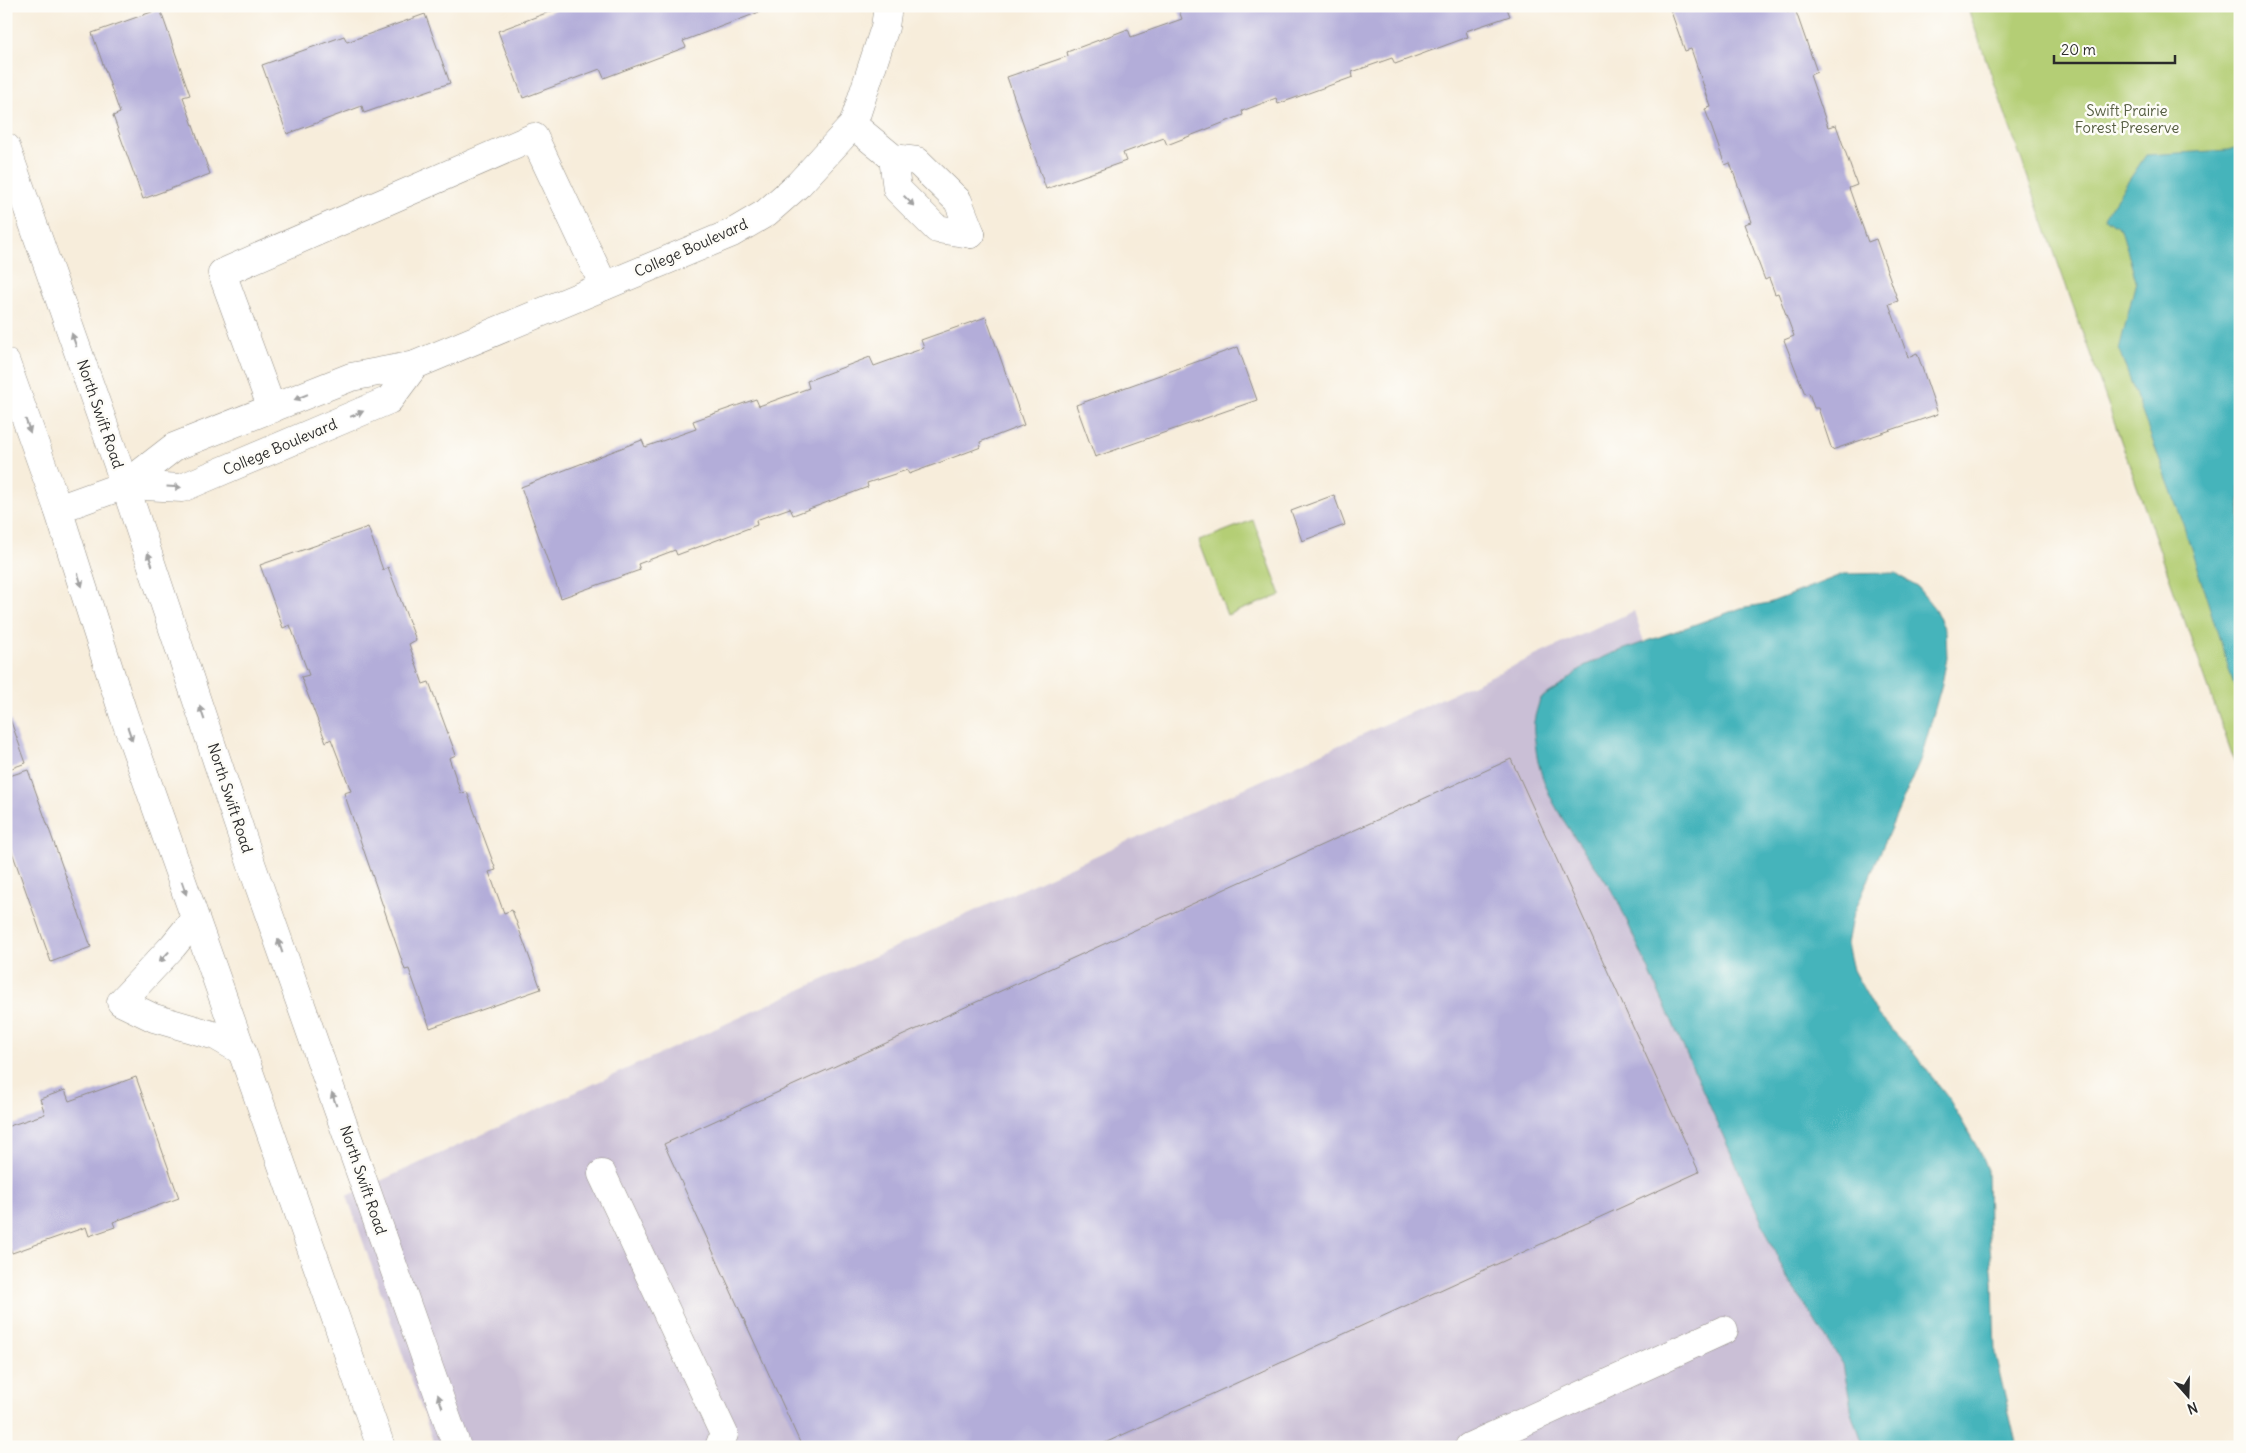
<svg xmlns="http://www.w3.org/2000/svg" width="2246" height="1453" font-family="Delius,sans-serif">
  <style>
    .industrial { fill: #cabfd6 }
    .green { fill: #b4ce74; stroke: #707c50 }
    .water { fill: #44b4bb; stroke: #387073 }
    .building { fill: #b3add9 }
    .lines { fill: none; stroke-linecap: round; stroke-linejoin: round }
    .minor-casing { stroke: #918c83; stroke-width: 29 }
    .minor { stroke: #fff; stroke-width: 28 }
    .oneway { fill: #a0a0a0 }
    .labels { text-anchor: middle; stroke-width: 5; stroke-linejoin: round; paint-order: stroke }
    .park-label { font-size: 15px; fill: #545c41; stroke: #fdfcf7 }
    .street-label { font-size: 15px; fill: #2b2b2b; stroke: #fdfcf7 }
  </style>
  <rect width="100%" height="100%" fill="#fdfcf7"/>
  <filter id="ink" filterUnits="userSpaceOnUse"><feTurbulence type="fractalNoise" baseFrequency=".02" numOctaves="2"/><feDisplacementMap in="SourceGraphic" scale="10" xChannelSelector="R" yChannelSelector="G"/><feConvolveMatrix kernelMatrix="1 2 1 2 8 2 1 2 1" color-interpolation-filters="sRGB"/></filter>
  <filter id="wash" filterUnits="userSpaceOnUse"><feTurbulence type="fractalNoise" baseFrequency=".0096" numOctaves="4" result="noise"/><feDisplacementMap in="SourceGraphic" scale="20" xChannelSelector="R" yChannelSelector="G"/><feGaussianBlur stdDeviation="1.12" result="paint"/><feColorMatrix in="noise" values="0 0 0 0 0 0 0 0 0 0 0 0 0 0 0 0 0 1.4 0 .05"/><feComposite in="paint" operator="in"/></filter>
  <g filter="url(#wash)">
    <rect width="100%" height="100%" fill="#f7eddb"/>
    <path class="industrial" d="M1634 611 1895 1447H435L347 1196Z"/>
    <g class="green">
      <path d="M1967 6H2240V777Z"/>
      <path d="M1253 520 1281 595 1227 615 1199 541Z"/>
    </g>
    <g class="water">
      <path d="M2240 146V704L2182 520 2119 350 2136 281 2121 229 2104 217 2146 155 2228 150Z"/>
      <path d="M1896 573 1918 588 1935 609 1946 632 1947 658 1942 684 1921 758 1852 918 1847 944 1853 970 1878 1015 1912 1051 1949 1099 1977 1147 1987 1170 1988 1227 1993 1280 1995 1354 2017 1447H1864L1852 1412 1843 1364 1786 1276 1617 899C1586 847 1540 805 1535 741 1534 735 1533 728 1534 722 1535 714 1538 707 1540 699L1563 684 1584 666 1611 654 1741 608 1769 603 1843 574Z"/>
    </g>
    <g id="blocks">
      <g class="building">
        <path d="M565 6H582L583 8 588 6H760L762 11 683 41 686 47 604 78 600 69 523 98 498 31Z"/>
        <path d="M1194 6H1506L1510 16 1466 31 1468 37 1395 64 1392 58 1352 72 1353 77 1278 104 1276 98 1242 111 1243 115 1167 145 1164 138 1123 153 1126 161 1046 189 1007 77 1068 56 1067 52 1128 29 1131 37 1182 19 1179 11Z"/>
        <path d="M1669 6H1786L1788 12 1795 9 1817 72 1810 75 1828 127 1836 125 1857 185 1849 188 1868 242 1876 239 1898 301 1889 304 1908 357 1917 353 1938 414 1832 450 1818 408H1814L1809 393 1805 394 1784 340 1794 336 1778 293 1775 294 1769 278 1765 280 1744 224 1751 222 1730 163 1725 165 1705 109 1711 107 1691 49 1685 51Z"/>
        <path d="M160 9 190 95 183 97 210 174 143 199 113 116 120 113 92 33Z"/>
        <path d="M425 14 450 83 364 113 362 106 287 134 262 65 344 36 347 42Z"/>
        <path d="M986 317 1024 425 980 442 981 447 909 474 907 470 867 483 868 487 793 515 790 508 756 520 757 525 677 555 675 550 638 564 640 570 561 598 521 487 642 440 645 447 696 429 693 421 756 399 759 406 809 388 807 381 870 357 874 366 924 348 921 340Z"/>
        <path d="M1238 347 1257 400 1095 457 1076 405Z"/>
        <path d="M1334 495 1345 525 1302 541 1291 511Z"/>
        <path d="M368 527 383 570 388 567 416 640 409 644 423 684 429 682 456 755 449 758 461 793 467 792 496 870 489 872 504 913 512 910 541 989 430 1028 409 969 405 970 344 793 351 791 331 739 326 742 324 737 301 677 309 675 290 625 283 628 260 565Z"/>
        <path d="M6 708 26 763 6 770Z"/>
        <path d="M1511 759 1699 1172 1096 1447H802L664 1144Z"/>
        <path d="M28 770 91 947 51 962 6 835V777Z"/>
        <path d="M136 1077 179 1198 113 1222 115 1227 89 1236 86 1227 12 1253 6 1236V1127L45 1114 40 1099 65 1090 69 1101Z"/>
      </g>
    </g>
  </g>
  <g filter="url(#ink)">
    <use href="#blocks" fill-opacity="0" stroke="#918c83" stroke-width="1"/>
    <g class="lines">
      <g class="minor-casing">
        <g id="minor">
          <path d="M853 125 893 158 917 161 958 201 971 234"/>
          <path d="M6 147 125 485 252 866 457 1447"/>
          <path d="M893 158 897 189 937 229 971 234"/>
          <path d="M6 363 58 509 123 713 381 1447"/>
          <path d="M272 409 222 273 534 137 604 286"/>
          <path d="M125 485 182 488 389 400 415 365"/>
          <path d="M58 509 125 485 174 447 351 377 415 365 732 233 766 213 799 184 853 125 885 27 888 6"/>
          <path d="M195 919 173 946 121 1002 154 1018 216 1036 242 1051"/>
          <path d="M602 1174 724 1434 719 1447"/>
          <path d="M1469 1447 1724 1330"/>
        </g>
      </g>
      <use href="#minor" class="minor"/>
    </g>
    <defs><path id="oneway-solid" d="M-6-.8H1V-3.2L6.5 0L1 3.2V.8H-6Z" transform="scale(1.25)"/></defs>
    <g class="oneway">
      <use href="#oneway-solid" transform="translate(909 201) rotate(45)"/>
      <use href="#oneway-solid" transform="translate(74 340) rotate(-109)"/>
      <use href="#oneway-solid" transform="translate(301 397) rotate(158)"/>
      <use href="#oneway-solid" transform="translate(357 414) rotate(-23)"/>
      <use href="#oneway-solid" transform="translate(28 426) rotate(70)"/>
      <use href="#oneway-solid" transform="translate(174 487) rotate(3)"/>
      <use href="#oneway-solid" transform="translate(150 559) rotate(-109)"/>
      <use href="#oneway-solid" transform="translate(80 580) rotate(72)"/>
      <use href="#oneway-solid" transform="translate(202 713) rotate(-109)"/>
      <use href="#oneway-solid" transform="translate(130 734) rotate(71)"/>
      <use href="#oneway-solid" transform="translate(184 888) rotate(71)"/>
      <use href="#oneway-solid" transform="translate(280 946) rotate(-109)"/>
      <use href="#oneway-solid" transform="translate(164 957) rotate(133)"/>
      <use href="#oneway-solid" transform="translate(334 1099) rotate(-109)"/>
      <use href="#oneway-solid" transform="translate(440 1401) rotate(-109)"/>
    </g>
  </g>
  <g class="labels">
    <g class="park-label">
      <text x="2127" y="116">Swift Prairie<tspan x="2127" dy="17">Forest Preserve</tspan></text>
    </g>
    <g class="street-label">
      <text transform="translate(691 248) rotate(-24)" y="5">College Boulevard</text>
      <text transform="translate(100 414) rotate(71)" y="5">North Swift Road</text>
      <text transform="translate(280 447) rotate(-23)" y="5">College Boulevard</text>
      <text transform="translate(230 798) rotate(72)" y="5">North Swift Road</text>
      <text transform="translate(363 1180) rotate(71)" y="5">North Swift Road</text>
    </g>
  </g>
  <rect width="2246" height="1453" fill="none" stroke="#fdfcf7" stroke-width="25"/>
  <g transform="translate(2188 1396) rotate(160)" stroke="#fdfcf7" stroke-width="4" paint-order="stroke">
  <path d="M0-4L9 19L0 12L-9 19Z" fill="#2b2b2b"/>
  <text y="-8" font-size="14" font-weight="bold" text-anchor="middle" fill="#2b2b2b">N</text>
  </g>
  <path d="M2054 55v8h121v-8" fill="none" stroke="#2b2b2b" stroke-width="2.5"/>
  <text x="2061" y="55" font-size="15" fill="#2b2b2b" stroke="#fdfcf7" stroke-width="4" paint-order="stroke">20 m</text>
</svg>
